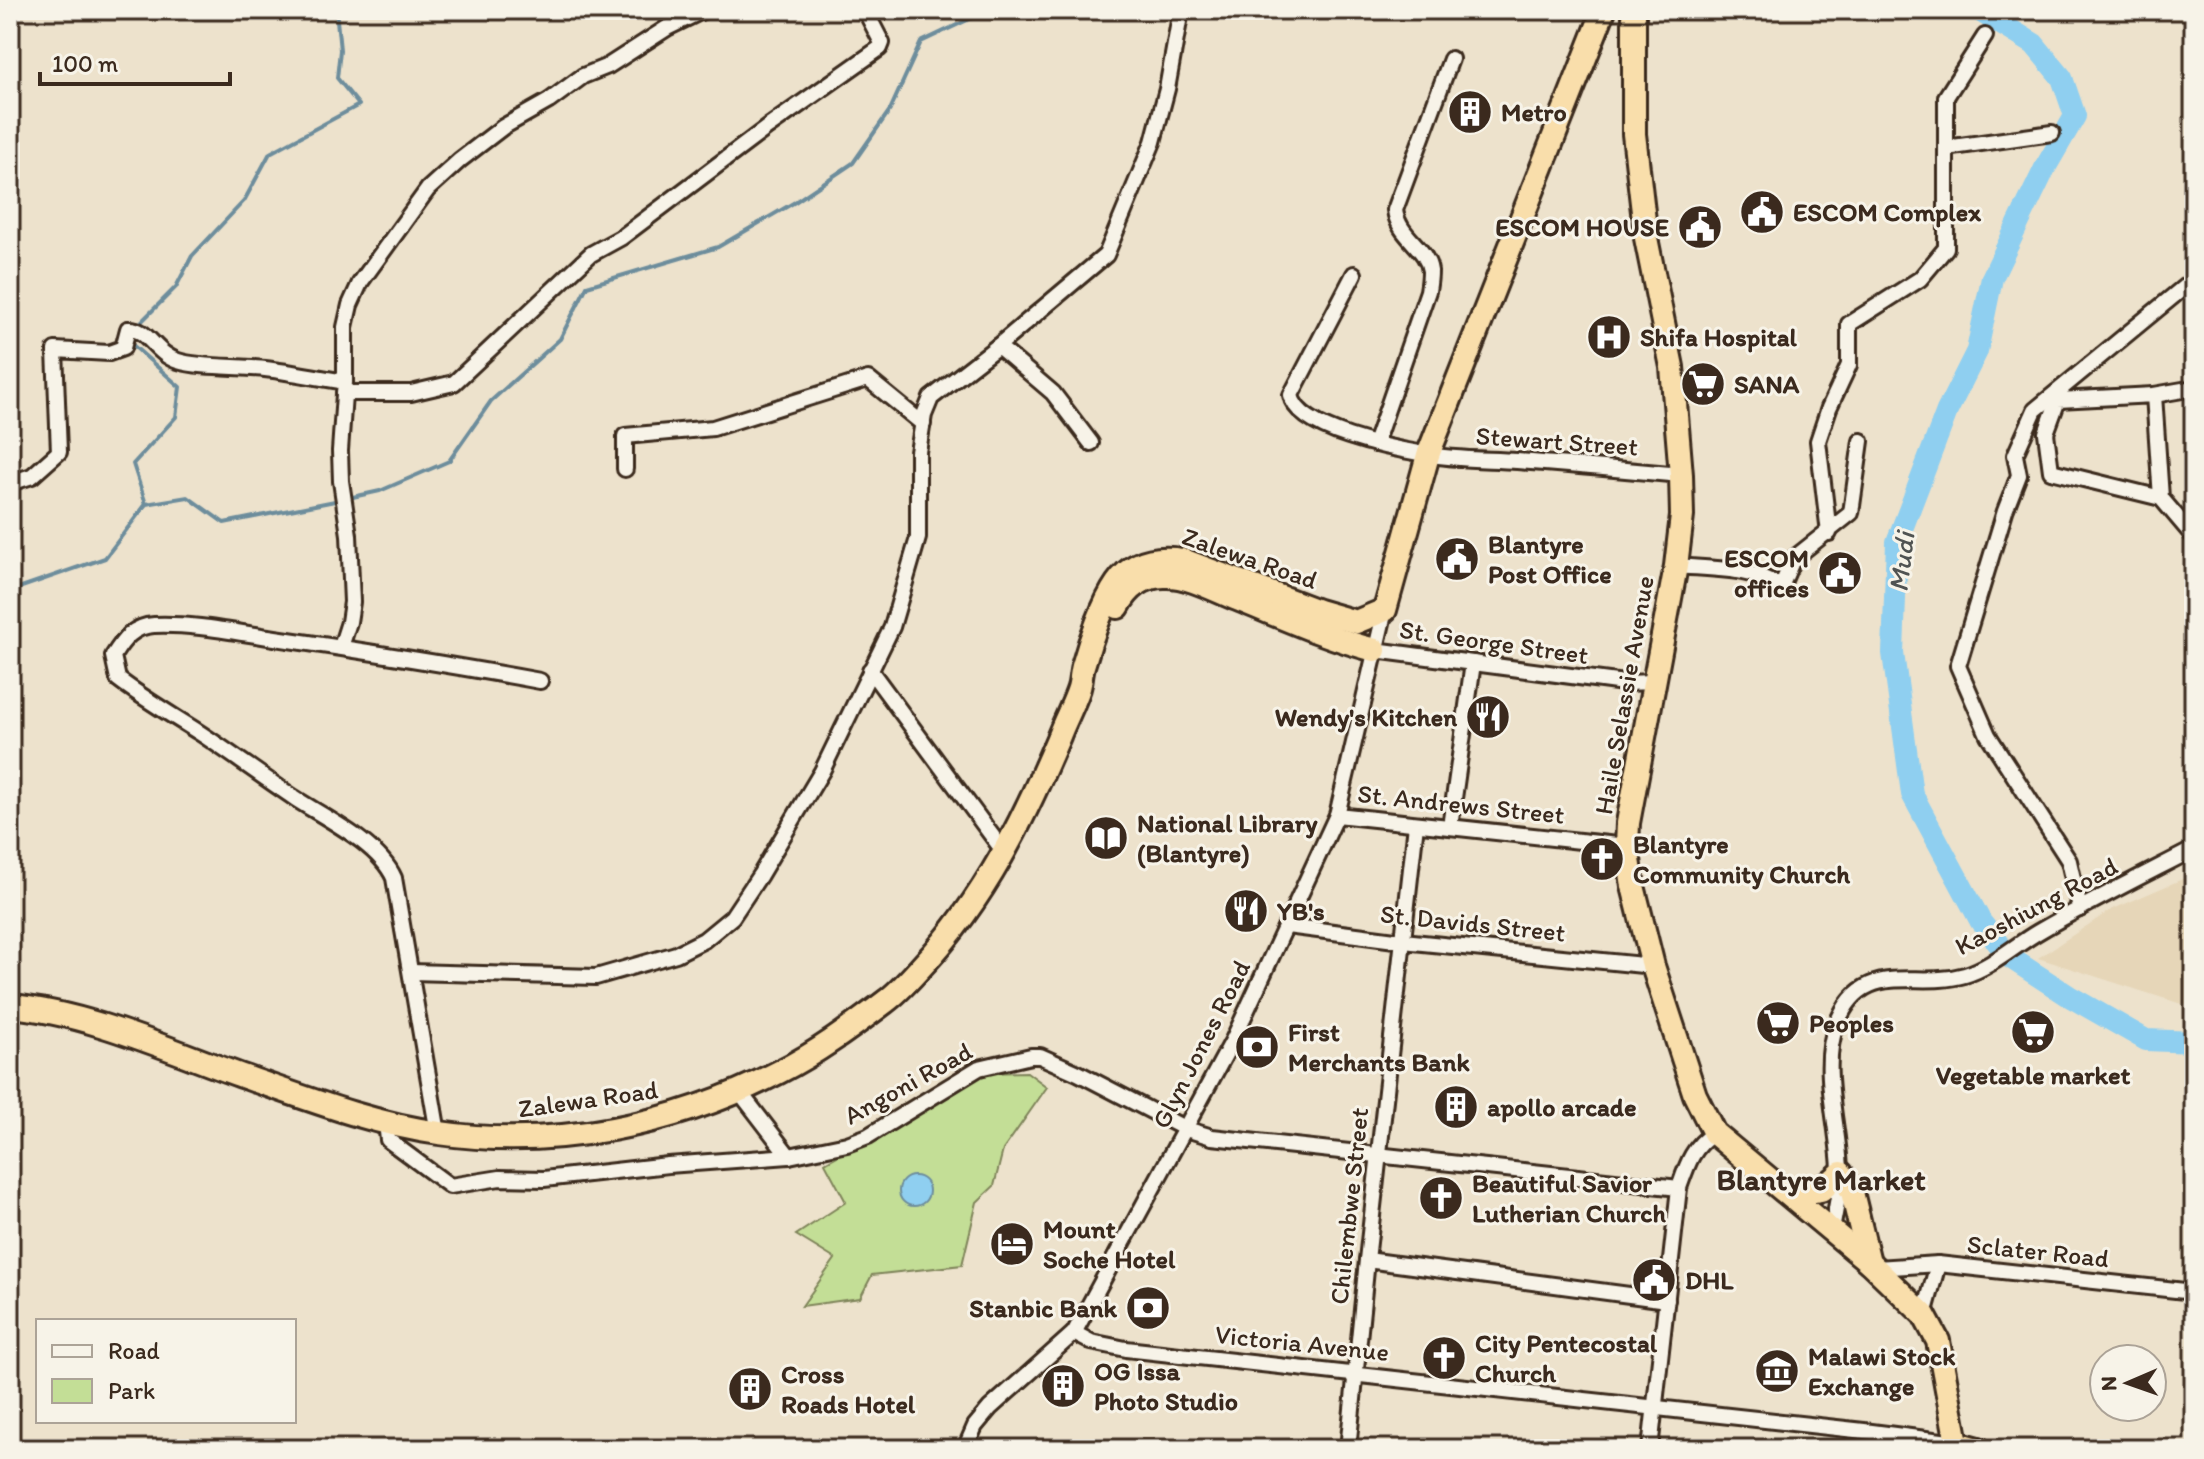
<svg xmlns="http://www.w3.org/2000/svg" width="2204" height="1459" font-family="Itim,sans-serif">
  <style>
    .built { fill: #e6d6b8 }
    .green { fill: #c3de96; stroke: #7f845a; stroke-width: 2 }
    .water { fill: #8fcff0; stroke: #6d8d9c; stroke-width: 2 }
    .lines { fill: none; stroke-linecap: round; stroke-linejoin: round }
    .stream { stroke: #6d8d9c; stroke-width: 4 }
    .river { stroke: #8fcff0; stroke-width: 22 }
    .minor-casing { stroke: #3b2a1e; stroke-width: 20 }
    .highway-casing { stroke: #3b2a1e; stroke-width: 28 }
    .minor { stroke: #f7f3e8; stroke-width: 14 }
    .highway { stroke: #f9deab; stroke-width: 22 }
    .labels { text-anchor: middle; stroke-width: 6; stroke-linejoin: round; paint-order: stroke }
    .poi-label { font-size: 26px; font-weight: bold; fill: #3b2a1e; stroke: #f7f3e8; text-anchor: start }
    .street-label { font-size: 26px; fill: #3b2a1e; stroke: #f7f3e8 }
    .water-label { font-size: 28px; font-style: italic; fill: #505352; stroke: #f7f3e8 }
    .quarter-label { font-size: 30px; font-weight: bold; fill: #3b2a1e; stroke: #f7f3e8 }
  </style>
  <rect width="100%" height="100%" fill="#ede2cc"/>
  <filter id="ink" filterUnits="userSpaceOnUse"><feTurbulence type="fractalNoise" baseFrequency=".0125" numOctaves="2"/><feDisplacementMap in="SourceGraphic" scale="16" xChannelSelector="R" yChannelSelector="G"/><feConvolveMatrix kernelMatrix="1 2 1 2 8 2 1 2 1" color-interpolation-filters="sRGB"/></filter>
  <g filter="url(#ink)">
    <path class="built" d="M2194 874V1008L2038 958 2111 910Z"/>
    <path class="green" d="M1027 1072 1047 1087 1003 1150 994 1186 977 1202 962 1265 872 1275 860 1298 802 1306 835 1259 796 1235 846 1202 825 1163 983 1073Z"/>
    <circle class="water" cx="914" cy="1191" r="15"/>
    <g class="lines">
      <g class="stream">
        <path d="M135 328 176 287 192 256 244 201 270 153 359 105 337 78 340 50 336 10"/>
        <path d="M128 341 180 387 176 417 133 464 146 504"/>
        <path d="M348 498 380 491 449 461 491 401 560 339 587 286 718 247 795 202 853 163 890 110 921 42 978 15 983 10"/>
        <path d="M10 591 105 558 146 504 188 497 224 523 340 500"/>
      </g>
      <path class="river" d="M1978 10 2034 44 2062 78 2075 116 2045 168 1992 278 1977 351 1947 411 1897 542 1893 653 1912 794 1981 922 2009 957 2069 996 2146 1040 2194 1042"/>
      <g class="minor-casing">
        <g id="minor">
          <path d="M1946 148 2052 133"/>
          <path d="M1354 274 1291 395C1297 431 1394 449 1425 454 1455 460 1487 459 1517 461 1571 465 1626 470 1681 475"/>
          <path d="M344 393H411L454 383 591 254 622 237 768 127 880 48 882 43 865 10"/>
          <path d="M2154 395 2194 388"/>
          <path d="M1091 443 1053 393 998 346 1106 255 1153 142 1167 89 1181 10"/>
          <path d="M1375 444 1428 291C1429 285 1430 277 1430 271 1427 247 1398 237 1395 210L1451 59"/>
          <path d="M625 469V436L713 428 868 379 923 424"/>
          <path d="M10 483 32 476 59 452 55 350 109 353 123 348 128 329C147 327 155 354 178 361 200 368 240 366 265 369 292 372 318 378 345 382"/>
          <path d="M2161 498 2154 395 2058 400 2046 433 2051 471 2161 498 2194 537"/>
          <path d="M1829 533 1818 441 1829 408 1849 365V324L1920 279 1946 248V97L1985 36"/>
          <path d="M1676 566C1710 569 1752 567 1781 587L1793 559 1851 513 1861 441"/>
          <path d="M341 647 349 622 352 602 349 535 341 481 340 451 345 380V327L350 305 360 283 428 189 460 160 503 127 549 101 583 76 608 66 667 28 704 10"/>
          <path d="M1375 650 1624 683 1655 682"/>
          <path d="M870 670 1004 852"/>
          <path d="M1337 815 1627 846"/>
          <path d="M1450 827 1473 663"/>
          <path d="M2080 909 2069 861 1988 735 1958 666 2005 511 2019 475 2015 455 2035 410 2194 279"/>
          <path d="M1287 926 1403 941 1653 966"/>
          <path d="M411 972 596 977 676 954 704 940 732 917 760 875 822 771 892 627 918 538V452L924 415 931 398 998 346"/>
          <path d="M739 1091 789 1156"/>
          <path d="M386 1123 388 1140 450 1186 500 1178 544 1179 668 1165 789 1156 847 1144 868 1136 979 1068 1031 1056H1040L1078 1073 1186 1129 1212 1137 1679 1188"/>
          <path d="M438 1133 394 878C379 844 327 819 296 799 263 777 232 754 200 733 172 715 144 699 118 679L113 656C123 640 133 626 154 625 191 623 239 633 275 638 364 651 452 665 540 681"/>
          <path d="M1832 1231C1835 1211 1841 1190 1840 1171 1839 1126 1820 1068 1836 1026 1862 956 1913 990 1965 975 1992 967 2014 946 2038 932 2089 902 2142 876 2194 849"/>
          <path d="M1367 1260 1667 1300"/>
          <path d="M1876 1268 1938 1264 2194 1292"/>
          <path d="M1924 1315 1938 1264"/>
          <path d="M1074 1333 1091 1342 1126 1349 1864 1431 1957 1443 1956 1449"/>
          <path d="M965 1449 975 1426 990 1408 1074 1333 1233 1040 1337 815 1385 610"/>
          <path d="M1348 1449 1367 1260 1416 824"/>
          <path d="M1650 1449 1679 1188C1687 1165 1692 1147 1714 1133"/>
        </g>
      </g>
      <g class="highway-casing">
        <g id="highway">
          <path d="M1634 10V134L1646 238 1672 367 1681 475 1682 516 1676 566 1628 823 1627 846 1633 886 1653 966 1695 1095 1714 1133 1869 1262 1924 1315 1938 1341 1957 1443 1979 1449"/>
          <path d="M1118 607C1128 588 1145 575 1167 576 1190 576 1216 591 1237 599 1282 617 1327 638 1375 650"/>
          <path d="M10 1006C89 1013 171 1051 245 1077 308 1099 373 1124 439 1133 554 1150 676 1125 779 1072 817 1053 852 1027 885 1002 899 992 911 978 922 966 985 899 1024 819 1059 736 1065 720 1074 704 1079 688 1081 681 1081 673 1083 666 1090 641 1103 603 1117 583 1133 560 1157 556 1183 560L1318 611 1356 622 1385 610 1428 455 1604 10"/>
          <path d="M1792 1195 1821 1190 1841 1173 1852 1192 1869 1262"/>
        </g>
      </g>
      <use href="#minor" class="minor"/>
      <use href="#highway" class="highway"/>
    </g>
  </g>
  <defs>
    <g id="building-disc" transform="scale(2.3)"><circle r="9.5" fill="#3b2a1e" stroke="#f7f3e8"/><path d="M-4-6H4V6H1V3H-1V6H-4ZM-2.5-4.3h1.7v1.8h-1.7ZM.8-4.3h1.7v1.8H.8ZM-2.5-1h1.7V.8h-1.7ZM.8-1h1.7V.8H.8Z" fill="#fff"/></g>
    <g id="civic-disc" transform="scale(2.3)"><circle r="9.5" fill="#3b2a1e" stroke="#f7f3e8"/><path d="M-.6-6.5H3V-4.5H.6V-3L4-1V1h2V6H-6V1h2V-1L-.6-3ZM-1.2 2.5V6h2.4V2.5Z" fill="#fff"/></g>
    <g id="hospital-disc" transform="scale(2.3)"><circle r="9.5" fill="#3b2a1e" stroke="#f7f3e8"/><path d="M-5-5h3v3.5h4V-5h3V5h-3V1.5h-4V5h-3Z" fill="#fff"/></g>
    <g id="supermarket-disc" transform="scale(2.3)"><circle r="9.5" fill="#3b2a1e" stroke="#f7f3e8"/><path d="M-6-5.5h2.5l.6 2H6L4.5 2H-2.5L-4.4-4H-6ZM-1.5 3.2a1.3 1.3 0 1 0 .1 0ZM3 3.2a1.3 1.3 0 1 0 .1 0Z" fill="#fff"/></g>
    <g id="restaurant-disc" transform="scale(2.3)"><circle r="9.5" fill="#3b2a1e" stroke="#f7f3e8"/><path d="M-5-6h1v4h1v-4h1v4h1v-4h1v5L-1.5 .5V6h-2V.5L-5-1ZM5-6V6H3V1.5H1.5Q1.5-4 5-6Z" fill="#fff"/></g>
    <g id="library-disc" transform="scale(2.3)"><circle r="9.5" fill="#3b2a1e" stroke="#f7f3e8"/><path d="M-6-4Q-3-5.5-.7-3.5V5Q-3 3-6 4ZM6-4Q3-5.5 .7-3.5V5Q3 3 6 4Z" fill="#fff"/></g>
    <g id="church-disc" transform="scale(2.3)"><circle r="9.5" fill="#3b2a1e" stroke="#f7f3e8"/><path d="M-1.2-6h2.4v3.5h3.3v2.4h-3.3V6h-2.4V-.1h-3.3v-2.4h3.3Z" fill="#fff"/></g>
    <g id="bank-disc" transform="scale(2.3)"><circle r="9.5" fill="#3b2a1e" stroke="#f7f3e8"/><path d="M-6-4H6V4H-6ZM0-2.3a2.3 2.3 0 1 0 0 4.6a2.3 2.3 0 1 0 0-4.6Z" fill="#fff"/></g>
    <g id="hotel-disc" transform="scale(2.3)"><circle r="9.5" fill="#3b2a1e" stroke="#f7f3e8"/><path d="M-6-4.5h1.5V1H6V5H4.5V3h-9V5H-6ZM-4 0a1.8 1.8 0 1 1 3.6 0ZM.5 0V-2.5h3Q6-2.5 6 0Z" fill="#fff"/></g>
    <g id="museum-disc" transform="scale(2.3)"><circle r="9.5" fill="#3b2a1e" stroke="#f7f3e8"/><path d="M0-6L6-3V-2H-6V-3ZM-5-1h2V3h-2ZM-1-1h2V3h-2ZM3-1h2V3H3ZM-6 4H6V6H-6Z" fill="#fff"/></g>
  </defs>
  <g fill-rule="evenodd">
    <use href="#building-disc" x="1470" y="112"/>
    <use href="#civic-disc" x="1762" y="212"/>
    <use href="#civic-disc" x="1700" y="227"/>
    <use href="#hospital-disc" x="1609" y="337"/>
    <use href="#supermarket-disc" x="1703" y="384"/>
    <use href="#civic-disc" x="1457" y="559"/>
    <use href="#civic-disc" x="1840" y="573"/>
    <use href="#restaurant-disc" x="1488" y="717"/>
    <use href="#library-disc" x="1106" y="838"/>
    <use href="#church-disc" x="1602" y="859"/>
    <use href="#restaurant-disc" x="1246" y="911"/>
    <use href="#supermarket-disc" x="1778" y="1023"/>
    <use href="#supermarket-disc" x="2033" y="1032"/>
    <use href="#bank-disc" x="1257" y="1047"/>
    <use href="#building-disc" x="1456" y="1107"/>
    <use href="#church-disc" x="1441" y="1198"/>
    <use href="#hotel-disc" x="1012" y="1244"/>
    <use href="#civic-disc" x="1654" y="1280"/>
    <use href="#bank-disc" x="1148" y="1308"/>
    <use href="#church-disc" x="1444" y="1358"/>
    <use href="#museum-disc" x="1777" y="1371"/>
    <use href="#building-disc" x="1063" y="1386"/>
    <use href="#building-disc" x="750" y="1389"/>
  </g>
  <g class="labels">
    <g class="poi-label">
      <text x="1501" y="121">Metro</text>
      <text x="1793" y="221">ESCOM Complex</text>
      <text x="1669" y="236" text-anchor="end">ESCOM HOUSE</text>
      <text x="1640" y="346">Shifa Hospital</text>
      <text x="1734" y="393">SANA</text>
      <text x="1488" y="553">Blantyre<tspan x="1488" dy="30">Post Office</tspan></text>
      <text x="1809" y="567" text-anchor="end">ESCOM<tspan x="1809" dy="30">offices</tspan></text>
      <text x="1457" y="726" text-anchor="end">Wendy's Kitchen</text>
      <text x="1137" y="832">National Library<tspan x="1137" dy="30">(Blantyre)</tspan></text>
      <text x="1633" y="853">Blantyre<tspan x="1633" dy="30">Community Church</tspan></text>
      <text x="1277" y="920">YB's</text>
      <text x="1809" y="1032">Peoples</text>
      <text x="1288" y="1041">First<tspan x="1288" dy="30">Merchants Bank</tspan></text>
      <text x="2033" y="1084" text-anchor="middle">Vegetable market</text>
      <text x="1487" y="1116">apollo arcade</text>
      <text x="1472" y="1192">Beautiful Savior<tspan x="1472" dy="30">Lutherian Church</tspan></text>
      <text x="1043" y="1238">Mount<tspan x="1043" dy="30">Soche Hotel</tspan></text>
      <text x="1685" y="1289">DHL</text>
      <text x="1117" y="1317" text-anchor="end">Stanbic Bank</text>
      <text x="1475" y="1352">City Pentecostal<tspan x="1475" dy="30">Church</tspan></text>
      <text x="1808" y="1365">Malawi Stock<tspan x="1808" dy="30">Exchange</tspan></text>
      <text x="1094" y="1380">OG Issa<tspan x="1094" dy="30">Photo Studio</tspan></text>
      <text x="781" y="1383">Cross<tspan x="781" dy="30">Roads Hotel</tspan></text>
    </g>
    <g class="street-label">
      <text transform="translate(1557 441) rotate(4)" y="9">Stewart Street</text>
      <text transform="translate(1250 558) rotate(19)" y="9">Zalewa Road</text>
      <text transform="translate(1494 642) rotate(8)" y="9">St. George Street</text>
      <text transform="translate(1624 695) rotate(-80)" y="9">Haile Selassie Avenue</text>
      <text transform="translate(1461 804) rotate(6)" y="9">St. Andrews Street</text>
      <text transform="translate(2036 906) rotate(-28)" y="9">Kaoshiung Road</text>
      <text transform="translate(1473 923) rotate(6)" y="9">St. Davids Street</text>
      <text transform="translate(1201 1044) rotate(-63)" y="9">Glyn Jones Road</text>
      <text transform="translate(908 1083) rotate(-29)" y="9">Angoni Road</text>
      <text transform="translate(588 1099) rotate(-8)" y="9">Zalewa Road</text>
      <text transform="translate(1349 1206) rotate(-84)" y="9">Chilembwe Street</text>
      <text transform="translate(2038 1251) rotate(6)" y="9">Sclater Road</text>
      <text transform="translate(1302 1343) rotate(6)" y="9">Victoria Avenue</text>
    </g>
    <g class="water-label">
      <text transform="translate(1901 562) rotate(-83)" y="10">Mudi</text>
    </g>
    <g class="quarter-label">
      <text x="1821" y="1190">Blantyre Market</text>
    </g>
  </g>
  <rect width="2204" height="1459" fill="none" stroke="#f7f3e8" stroke-width="40"/>
  <rect x="20" y="20" width="2164" height="1419" fill="none" stroke="#3b2a1e" stroke-width="3" filter="url(#ink)"/>
  <rect x="36" y="1319" width="260" height="104" fill="#f7f3e8" stroke="#aca397" stroke-width="2"/>
  <rect x="52" y="1345" width="40" height="12" fill="#f7f3e8" stroke="#aca397" stroke-width="2"/>
  <text x="108" y="1359" font-size="24" fill="#3b2a1e">Road</text>
  <rect x="52" y="1379" width="40" height="24" fill="#c3de96" stroke="#aca397" stroke-width="2"/>
  <text x="108" y="1399" font-size="24" fill="#3b2a1e">Park</text>
  <g transform="translate(2128 1383) rotate(268)"><circle r="38" fill="#f7f3e8" stroke="#aca397" stroke-width="2"/>
  <path d="M0-6L14 30L0 20L-14 30Z" fill="#3b2a1e"/>
  <text y="-12" font-size="22" font-weight="bold" text-anchor="middle" fill="#3b2a1e">N</text>
  </g>
  <path d="M40 72v12h190v-12" fill="none" stroke="#3b2a1e" stroke-width="4"/>
  <text x="52" y="72" font-size="24" fill="#3b2a1e" stroke="#f7f3e8" stroke-width="6" paint-order="stroke">100 m</text>
</svg>
